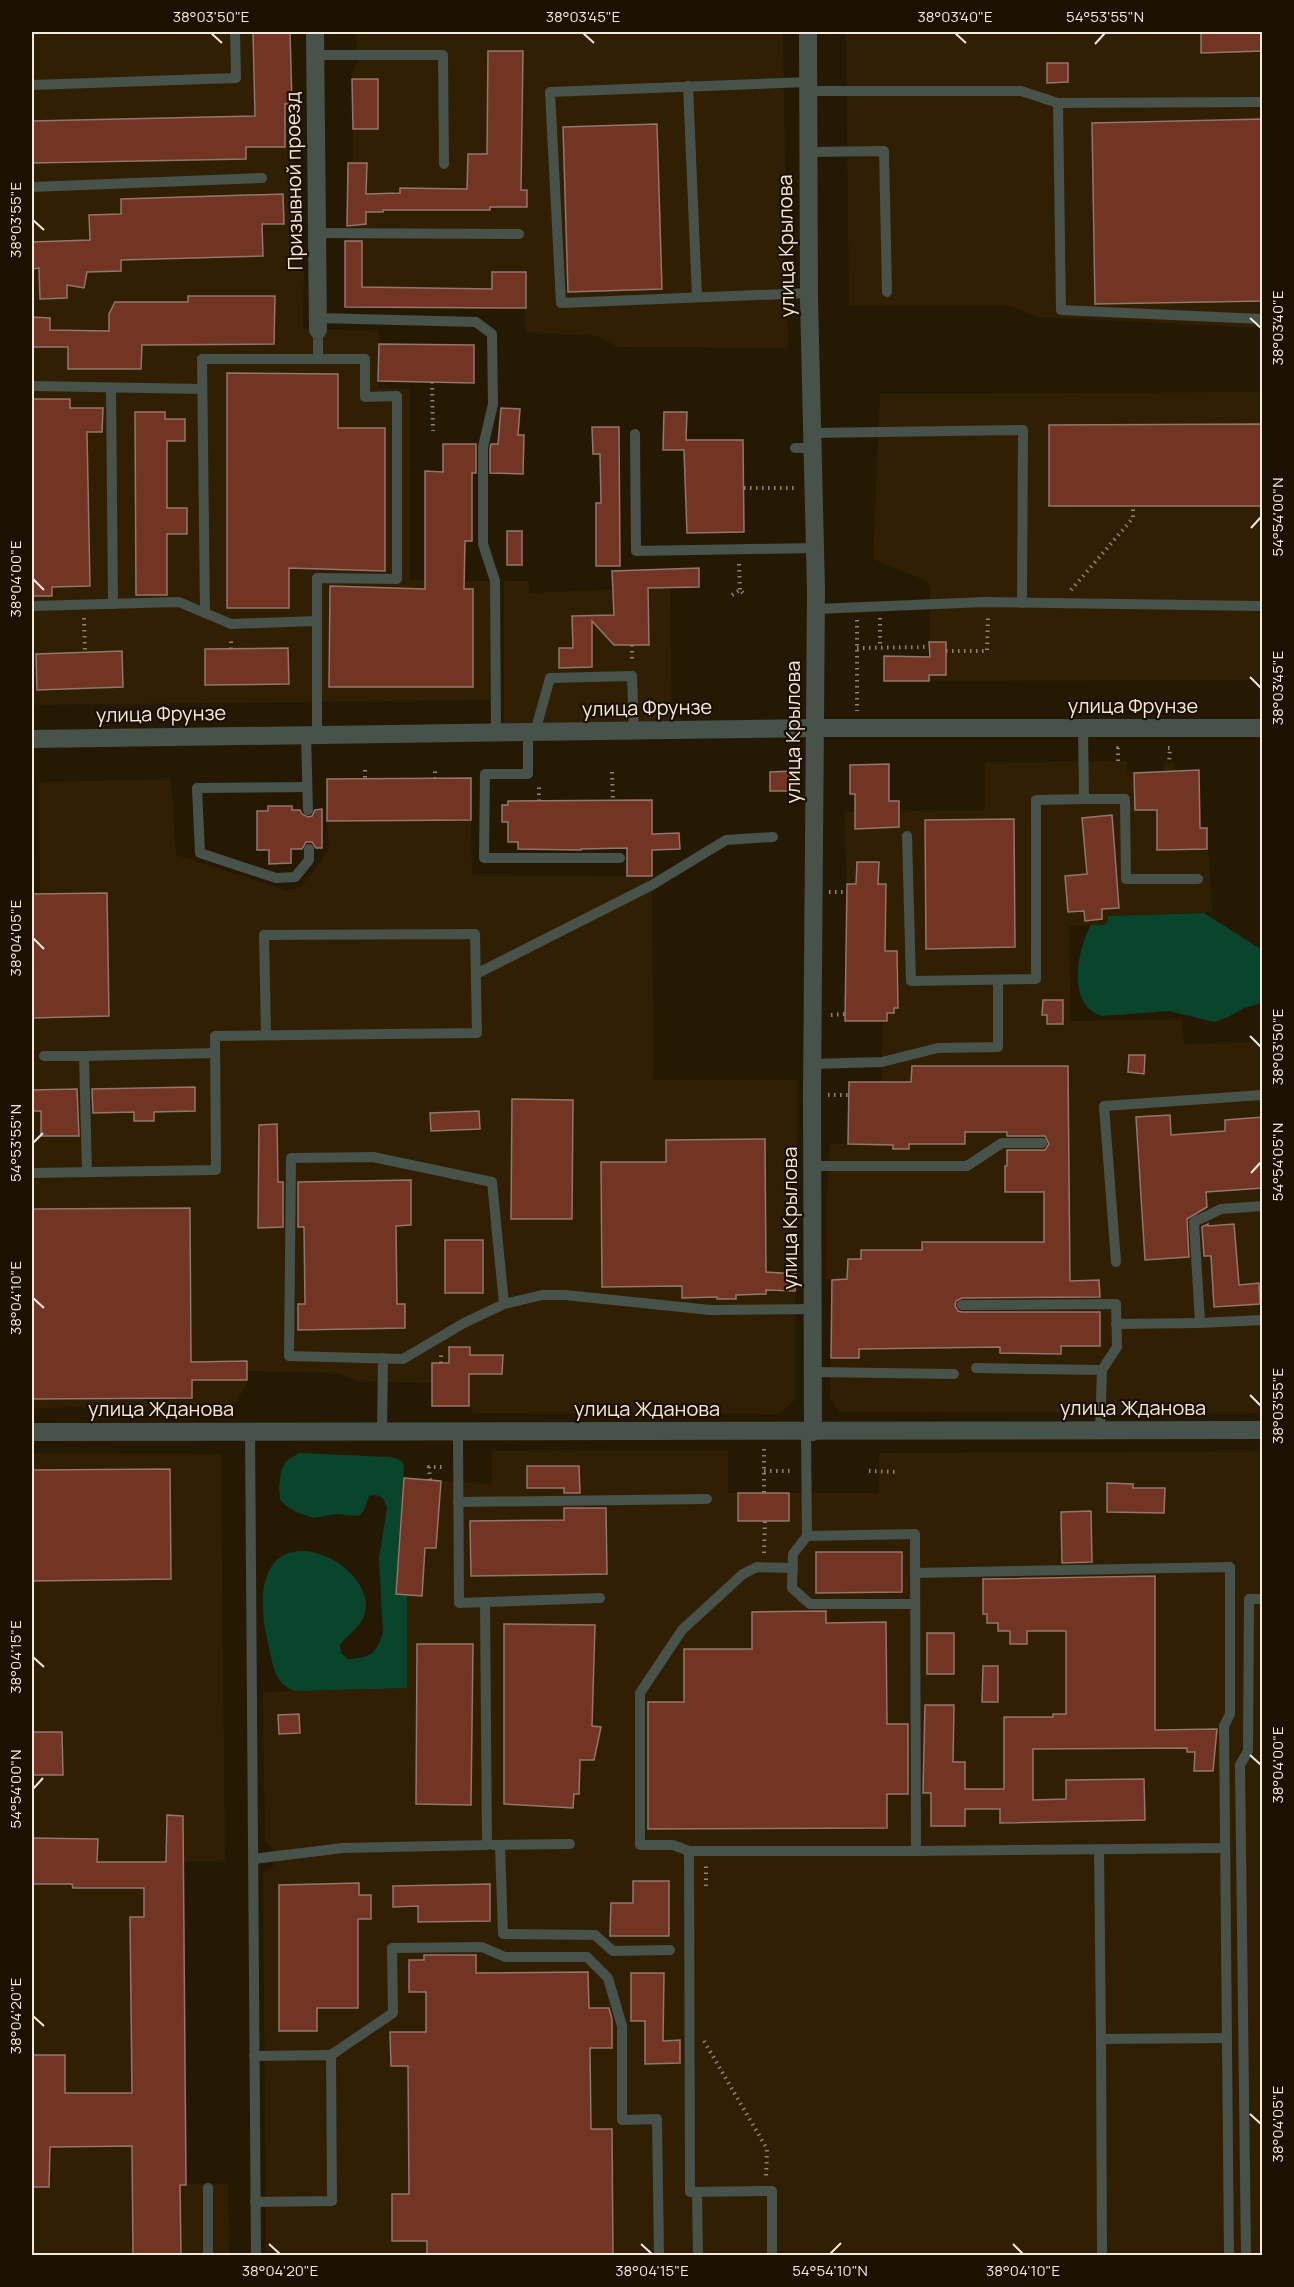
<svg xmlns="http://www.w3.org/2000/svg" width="1294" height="2287" font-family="Manrope,sans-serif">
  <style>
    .built { fill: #301f02 }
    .green { fill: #09452d }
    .building { fill: #723423; stroke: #94756d; stroke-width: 1.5 }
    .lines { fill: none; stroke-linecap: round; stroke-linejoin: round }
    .path { stroke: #8f8473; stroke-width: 4; stroke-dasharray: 1.5 4.5; stroke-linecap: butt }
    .service { stroke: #47524b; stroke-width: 10 }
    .minor { stroke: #47524b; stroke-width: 18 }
    .ticks { fill: none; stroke: #f3e9dc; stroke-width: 2 }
    .labels { text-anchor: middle; stroke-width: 4.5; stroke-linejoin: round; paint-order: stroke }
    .street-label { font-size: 20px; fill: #f3e9dc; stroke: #1c1000 }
    .neatline { fill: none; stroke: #f3e9dc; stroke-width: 2 }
    .ticks-label { font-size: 15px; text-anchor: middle; fill: #f3e9dc }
  </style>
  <rect width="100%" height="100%" fill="#261904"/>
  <g class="built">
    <path d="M32 32H290L294 265H304L303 329 379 331 378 388 410 389V580L490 581V700L32 705Z"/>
    <path d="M351 32H783L788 348 617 347 598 336 525 332V308L345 307 348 163H353L352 79 353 70 357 63 356 34 351 33Z"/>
    <path d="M846 32H1262V328L1036 317 1011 306H849Z"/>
    <path d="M1262 392V680L884 681V656H929L930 588 925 580 873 559 880 394Z"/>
    <path d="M504 581H529V593L670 587 672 722 504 725Z"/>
    <path d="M1127 761V772H1164V763H1174L1175 771 1200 770V827L1207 828 1212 912 1108 916V922L1103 925 1069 926 1071 1021 1182 1019 1184 1044 1262 1042V1413L840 1412 830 1400 832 1280 826 1279 827 1196 830 1144H848L849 1082H881L883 1021H845L847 884 844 812 985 810V763Z"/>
    <path d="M171 779 176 855 288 891 300 888 329 850 327 821 471 820 472 875 652 876 653 1080H797L795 1400 779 1414 473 1413 469 1406H432V1383L357 1381 337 1373 247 1371V1385L234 1405 32 1408V894H40L39 782Z"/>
    <path d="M728 1450V1493H879V1453L1262 1451V2255H266L263 1873 274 1865 272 1848 265 1841 263 1692 407 1687 406 1595 396 1594 404 1478 492 1484V1451Z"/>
    <path d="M32 1453 221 1454 225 1861 184 1862 186 2184H228L229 2255 32 2256Z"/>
  </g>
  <g class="green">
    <path d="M1204 913 1262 950V1001L1261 1003 1244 1008 1228 1017 1214 1022 1169 1011 1102 1016C1066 1005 1077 950 1091 925H1103L1108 922V916Z"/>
    <path d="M299 1453 390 1457 398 1459 404 1464 396 1594 407 1595V1688L295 1691C273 1684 273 1662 268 1643 234 1494 379 1558 365 1613 361 1627 347 1635 340 1645L341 1653 348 1659C371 1658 376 1654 383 1632L379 1558 387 1508 383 1498 376 1495 369 1496 364 1510 359 1516 335 1514 314 1518 296 1512 285 1505 280 1499 279 1488 281 1471 286 1461Z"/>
  </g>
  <g class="building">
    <path d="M253 32H290L292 104H285V147H246V159L32 163V121L255 116Z"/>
    <path d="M1201 32H1263V51L1201 53Z"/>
    <path d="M488 51H523L521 190H527V207H490V210H383V212H366V224L347 226 348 163H367L366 194 400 193V188L467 189 468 154H487Z"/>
    <path d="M1047 63H1068V82L1047 83Z"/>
    <path d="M352 79H378V129H353Z"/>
    <path d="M1263 119V301L1095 304 1092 123Z"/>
    <path d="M657 124 662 289 568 292 563 127Z"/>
    <path d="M283 194 284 224H262L263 256 121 260V271L87 272 84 288 67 285V298L40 299 39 268 32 269V242L90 240 89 215 121 214V199Z"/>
    <path d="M345 241H362V287L492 289V272H526V308L345 307Z"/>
    <path d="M188 296H275L274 344 142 345 141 369H68V347H32V317L50 318V330L109 331V314L115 302H188Z"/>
    <path d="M379 344 474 345V383L378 381Z"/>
    <path d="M227 373 338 374V428H385V571L289 568V608H227Z"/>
    <path d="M32 399H70V408H103L102 432H87L90 586 52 587V596H32Z"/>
    <path d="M501 408 520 409 518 435H524L523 474 490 473V448L491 444H498Z"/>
    <path d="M135 412H165V419H185V441H167V508H187V534H167V595H136Z"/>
    <path d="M664 412H687L686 440H743L744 532 687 533 684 450H663Z"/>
    <path d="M1263 424V506H1049V425Z"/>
    <path d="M592 427H619L620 566H596V503H601L600 454H593Z"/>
    <path d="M443 444H476V473H472V541H465L464 589H473V687H329L330 586 425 589V471L443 472Z"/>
    <rect x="507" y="531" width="15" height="34"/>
    <path d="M699 568V587L648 588 649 645H614L592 621V667L559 668V648H573L572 616 614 615 612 571Z"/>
    <path d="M929 642H946V675H929V681H884V656L930 657Z"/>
    <path d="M288 648 289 684 205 685V649Z"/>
    <path d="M122 651 123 687 37 690 36 654Z"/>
    <path d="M889 764V801H899V827L855 829V794H850V765Z"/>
    <path d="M1199 770 1200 828H1207V849L1157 850V810H1135L1134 773Z"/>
    <path d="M793 771V791H770V772Z"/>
    <path d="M471 778V820L327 821V779Z"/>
    <path d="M652 800V834L679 833 680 849 652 850V876H627V848L581 849V850L518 849V842H508V822H502V805H508V801Z"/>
    <path d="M268 806H292V810H300L302 814 308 817 312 816 315 810 322 809V848H316L312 842H306L302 849H291V863L269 864V850H257V811H268Z"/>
    <path d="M1112 815 1119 908 1102 909V919L1085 921 1084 911 1068 912 1065 876 1087 874 1082 818Z"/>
    <path d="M1014 819 1015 947 926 949 925 820Z"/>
    <path d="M857 862H879L878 884H886L885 951H897L898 1008H894V1013H887V1021H845L847 884H856Z"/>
    <path d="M107 893 109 1016 32 1018V894Z"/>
    <path d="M1043 1000H1063V1024H1047V1015H1042Z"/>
    <path d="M1129 1055H1145L1144 1074 1128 1072Z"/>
    <path d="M912 1066H1068L1070 1281 1099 1280 1100 1297 962 1298 956 1301 955 1306 958 1311 962 1312H1100V1346H1061V1354L1000 1353V1347L859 1349V1358H831L832 1280 847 1279 848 1259H861V1250H922V1242H1044V1192H1005V1166H1007V1150H1045L1049 1144 1045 1136H1007V1132H965V1144H909V1149H893V1145L848 1144 849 1082H911Z"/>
    <path d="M195 1087V1111L154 1112V1121H134V1112L93 1113 92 1089Z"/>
    <path d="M77 1089 79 1136H41V1111H32V1090Z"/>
    <path d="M512 1099 573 1100 572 1219H511Z"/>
    <path d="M479 1111 480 1129 431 1131 430 1113Z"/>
    <path d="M1170 1115 1171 1135 1225 1131V1120L1263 1117V1188L1206 1192 1207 1207 1187 1219 1189 1257 1145 1260 1136 1117Z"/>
    <path d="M277 1124 278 1182H283V1227L258 1228 259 1125Z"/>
    <path d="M765 1139 766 1272 796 1274 795 1291 766 1290V1294L736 1295V1299H717V1297L682 1298V1286L602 1287 601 1162H666V1140Z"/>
    <path d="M411 1180V1225L396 1226 397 1304H405V1328L298 1330V1304H305L304 1227H298V1182Z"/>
    <path d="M190 1208 191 1362 247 1361V1380H192V1398L32 1399V1209Z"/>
    <path d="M1208 1224V1226L1234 1224 1239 1285 1259 1283 1260 1304 1214 1307 1211 1256H1204L1202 1227Z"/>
    <rect x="445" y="1240" width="38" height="53"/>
    <path d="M449 1347H470V1355H503L502 1374H469V1406H432V1363H449Z"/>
    <path d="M527 1466H579L580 1493H564V1488H527Z"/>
    <path d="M170 1469 171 1579 32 1581V1470Z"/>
    <path d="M404 1478 441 1481 436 1548H425L422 1596 396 1594Z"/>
    <path d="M1107 1483 1133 1484V1488H1165L1164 1513 1107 1512Z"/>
    <rect x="738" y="1493" width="51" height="28"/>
    <path d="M564 1508H606L607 1574 471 1576 470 1521 564 1520Z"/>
    <path d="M1091 1511 1092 1562 1062 1563 1061 1512Z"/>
    <path d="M816 1552H902V1592L816 1593Z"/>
    <path d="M1155 1576V1730L1217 1729 1213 1771H1194L1195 1752H1187V1748L1033 1749V1800L1066 1799V1780L1144 1779 1145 1820 1000 1823V1809H965V1826H931V1793H923L925 1705H954L953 1762H965V1789H1004V1717H1053V1714H1066V1631H1027V1644H1010V1631H998V1623H987V1614H983V1579Z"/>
    <path d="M826 1611V1623L886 1622 887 1724H908V1794H887V1828L648 1829V1702H684V1649H752V1612Z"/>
    <path d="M504 1624 595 1625 592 1726 601 1727 594 1760H580L579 1794H574L573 1808 504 1804Z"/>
    <rect x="927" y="1633" width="27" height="41"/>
    <path d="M417 1644H473L471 1805 416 1804Z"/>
    <path d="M983 1666H998V1702H982Z"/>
    <path d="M299 1714 300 1733 279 1734 278 1715Z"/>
    <path d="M32 1732H62L63 1775H32Z"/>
    <path d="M167 1815 183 1816 186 2185H180L181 2256H133L132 2146 50 2147 49 2187H32V2055H65V2093H132L130 1917H144V1888H73L72 1884H32V1838L98 1839 97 1862H166Z"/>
    <path d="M633 1881H669V1936H610L611 1903H633Z"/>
    <path d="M359 1883V1895H371V1919H358V2008H317V2031H279V1885Z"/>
    <path d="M490 1884V1921L418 1922V1906L393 1907V1886Z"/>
    <path d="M424 1955H476V1973L588 1972 589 2008H609L612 2019V2048H590L591 2129H612L613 2256H427V2241H392V2194H409L408 2066H391L390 2032H426V1992H409V1960H424Z"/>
    <path d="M631 1973H664L663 2041 680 2040V2063L645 2064V2021H631Z"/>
  </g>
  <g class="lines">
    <g class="path">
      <path d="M432 382 433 431"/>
      <path d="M744 488H796"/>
      <path d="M739 564 740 590"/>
      <path d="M1071 590 1133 518V506"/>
      <path d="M732 595 740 590 745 595"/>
      <path d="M84 618 85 652"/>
      <path d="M880 618V648"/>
      <path d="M857 620V711"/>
      <path d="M632 645V662"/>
      <path d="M857 648 930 647"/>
      <path d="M231 649V637"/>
      <path d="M946 651H987L988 615"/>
      <path d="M1168 748H1170L1169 763"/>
      <path d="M1118 761V748H1121"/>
      <path d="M365 770V779"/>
      <path d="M612 772 613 800"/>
      <path d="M435 779V771"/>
      <path d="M539 801V784"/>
      <path d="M829 892H846"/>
      <path d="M831 1015 845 1014"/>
      <path d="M828 1095H849"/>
      <path d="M441 1363V1352"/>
      <path d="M764 1449V1493"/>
      <path d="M764 1471H794"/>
      <path d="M869 1471 898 1472"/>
      <path d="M430 1480 429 1467H445"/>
      <path d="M764 1553 765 1521"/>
      <path d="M706 1886V1864"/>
      <path d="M704 2041 767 2149 766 2178"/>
    </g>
    <g class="service">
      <path d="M315 55H443L444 164"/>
      <path d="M808 82 550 92 561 303 809 293"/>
      <path d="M32 85 236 78 235 32"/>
      <path d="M688 86 697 297"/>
      <path d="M808 91H1021L1058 103 1262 102"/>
      <path d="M1058 103 1061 310 1262 319"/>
      <path d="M808 152 884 151 887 292"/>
      <path d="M32 187 262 178"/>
      <path d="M317 233 519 234"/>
      <path d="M318 318 476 322 492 334 493 404 483 447V544L495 581 496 732"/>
      <path d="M32 386 202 389"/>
      <path d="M111 388 113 604"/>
      <path d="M813 433 1023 430 1022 603"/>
      <path d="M635 434 636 551 815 548"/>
      <path d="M795 448H813"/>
      <path d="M32 606 179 602 231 624 316 621"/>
      <path d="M816 609 985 602 1262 606"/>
      <path d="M205 613 202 359H318"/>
      <path d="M528 732V774H485L484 858H620"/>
      <path d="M535 732 550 678 632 676 634 731"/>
      <path d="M306 735 308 810"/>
      <path d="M317 735V578L397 579V396L365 397V359H318V330"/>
      <path d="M307 787 197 788 200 853 276 878 295 877 309 860V849"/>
      <path d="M1084 799H1125L1126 879H1198"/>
      <path d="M907 836 911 981 1036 979V800L1084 799 1083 728"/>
      <path d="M476 974 652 885 726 840 773 837"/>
      <path d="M44 1056H84L87 1172"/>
      <path d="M84 1056 215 1053"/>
      <path d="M812 1064 882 1062 938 1048 998 1047V980"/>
      <path d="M812 1166H967L1002 1143H1042"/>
      <path d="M32 1173 216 1170 215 1036 477 1033 475 934 264 935 266 1034"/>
      <path d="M1262 1206 1221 1209 1194 1222 1200 1323 1262 1320"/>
      <path d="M1116 1262 1104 1106 1262 1095"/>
      <path d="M504 1304 492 1182 373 1157 291 1158 289 1356 403 1359 464 1323 504 1304 542 1295H565L710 1310 812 1309"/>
      <path d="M962 1305 1116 1304 1117 1347 1102 1370"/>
      <path d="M1116 1324 1200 1323"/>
      <path d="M976 1368 1102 1370 1100 1431"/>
      <path d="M813 1372 954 1374"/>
      <path d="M250 1432 256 2256"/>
      <path d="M382 1432 383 1358"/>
      <path d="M458 1432 459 1603 600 1598"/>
      <path d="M806 1432 807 1536 915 1534 916 1851 1225 1848"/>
      <path d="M458 1502 707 1499"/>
      <path d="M807 1536 793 1554 792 1588 810 1604H915"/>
      <path d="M915 1573 1230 1567V1714L1224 1726 1229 2256"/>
      <path d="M493 1845 570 1844"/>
      <path d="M500 1845 503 1934 595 1935 613 1951 670 1950"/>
      <path d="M1099 1849 1101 2039 1227 2038"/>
      <path d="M689 1851 673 1845H640V1693L682 1630 743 1574 757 1567 793 1568"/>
      <path d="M253 1859 343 1848 487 1845 485 1602"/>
      <path d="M1101 2039 1102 2256"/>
      <path d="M331 2055 393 2013 392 1948 482 1947 505 1957H587L608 1978 622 2026V2120L657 2119 659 2256"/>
      <path d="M254 2056 331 2055 332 2201 255 2202"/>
      <path d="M208 2188V2256"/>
      <path d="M697 2192 698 2256"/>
      <path d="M772 2256V2191L690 2192 689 1851H916"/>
      <path d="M1246 2256 1240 1765 1248 1751 1249 1599H1262"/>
    </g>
    <g class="minor">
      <path d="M315 32 318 330"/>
      <path d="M808 32 809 299 816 591 812 1095 813 1432"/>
      <path d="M32 739 816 728H1262"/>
      <path d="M32 1432 1262 1430"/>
    </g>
  </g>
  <path class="ticks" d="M211 33 222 43M583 33 594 43M955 33 966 43M1095 44 1105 33M33 220 44 230M1250 318 1261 328M1251 528 1261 517M33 579 44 590M1250 677 1261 688M33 938 44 949M1250 1036 1261 1047M33 1143 43 1133M1251 1173 1261 1162M33 1298 44 1308M1250 1395 1261 1406M33 1657 44 1667M1250 1755 1261 1765M33 1789 43 1778M33 2016 44 2026M1250 2114 1261 2124M269 2244 280 2254M641 2244 652 2254M1013 2244 1023 2254M830 2254 841 2243"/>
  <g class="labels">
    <g class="street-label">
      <text transform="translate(294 181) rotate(-91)" y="7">Призывной проезд</text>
      <text transform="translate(786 246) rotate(-91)" y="7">улица Крылова</text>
      <text x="1133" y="713">улица Фрунзе</text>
      <text transform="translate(647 708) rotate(-1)" y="7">улица Фрунзе</text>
      <text transform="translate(161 714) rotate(-1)" y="7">улица Фрунзе</text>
      <text transform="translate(793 732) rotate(-90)" y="7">улица Крылова</text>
      <text transform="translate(790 1218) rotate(-90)" y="7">улица Крылова</text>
      <text x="1133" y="1415">улица Жданова</text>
      <text x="161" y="1416">улица Жданова</text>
      <text x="647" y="1416">улица Жданова</text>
    </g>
  </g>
  <rect width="1294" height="2287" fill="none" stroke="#1c1000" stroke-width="66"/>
  <rect x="33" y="33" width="1228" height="2221" class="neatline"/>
  <g class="ticks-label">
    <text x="211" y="22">38°03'50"E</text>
    <text x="583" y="22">38°03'45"E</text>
    <text x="955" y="22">38°03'40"E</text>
    <text x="1105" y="22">54°53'55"N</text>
    <text transform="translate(16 220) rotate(-90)" y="5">38°03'55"E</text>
    <text transform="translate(1278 328) rotate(-90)" y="5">38°03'40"E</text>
    <text transform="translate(1278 517) rotate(-90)" y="5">54°54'00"N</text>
    <text transform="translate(16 579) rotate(-90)" y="5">38°04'00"E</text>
    <text transform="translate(1278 688) rotate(-90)" y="5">38°03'45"E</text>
    <text transform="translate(16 938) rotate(-90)" y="5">38°04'05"E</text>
    <text transform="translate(1278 1047) rotate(-90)" y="5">38°03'50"E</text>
    <text transform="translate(16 1143) rotate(-90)" y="5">54°53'55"N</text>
    <text transform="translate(1278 1162) rotate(-90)" y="5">54°54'05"N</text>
    <text transform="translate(16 1298) rotate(-90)" y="5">38°04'10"E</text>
    <text transform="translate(1278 1406) rotate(-90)" y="5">38°03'55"E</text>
    <text transform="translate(16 1657) rotate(-90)" y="5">38°04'15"E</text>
    <text transform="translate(1278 1765) rotate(-90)" y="5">38°04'00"E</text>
    <text transform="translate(16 1789) rotate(-90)" y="5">54°54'00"N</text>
    <text transform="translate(16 2016) rotate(-90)" y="5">38°04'20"E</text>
    <text transform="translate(1278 2124) rotate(-90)" y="5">38°04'05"E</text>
    <text x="280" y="2276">38°04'20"E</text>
    <text x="652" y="2276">38°04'15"E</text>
    <text x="830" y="2276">54°54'10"N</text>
    <text x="1023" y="2276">38°04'10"E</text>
  </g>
</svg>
